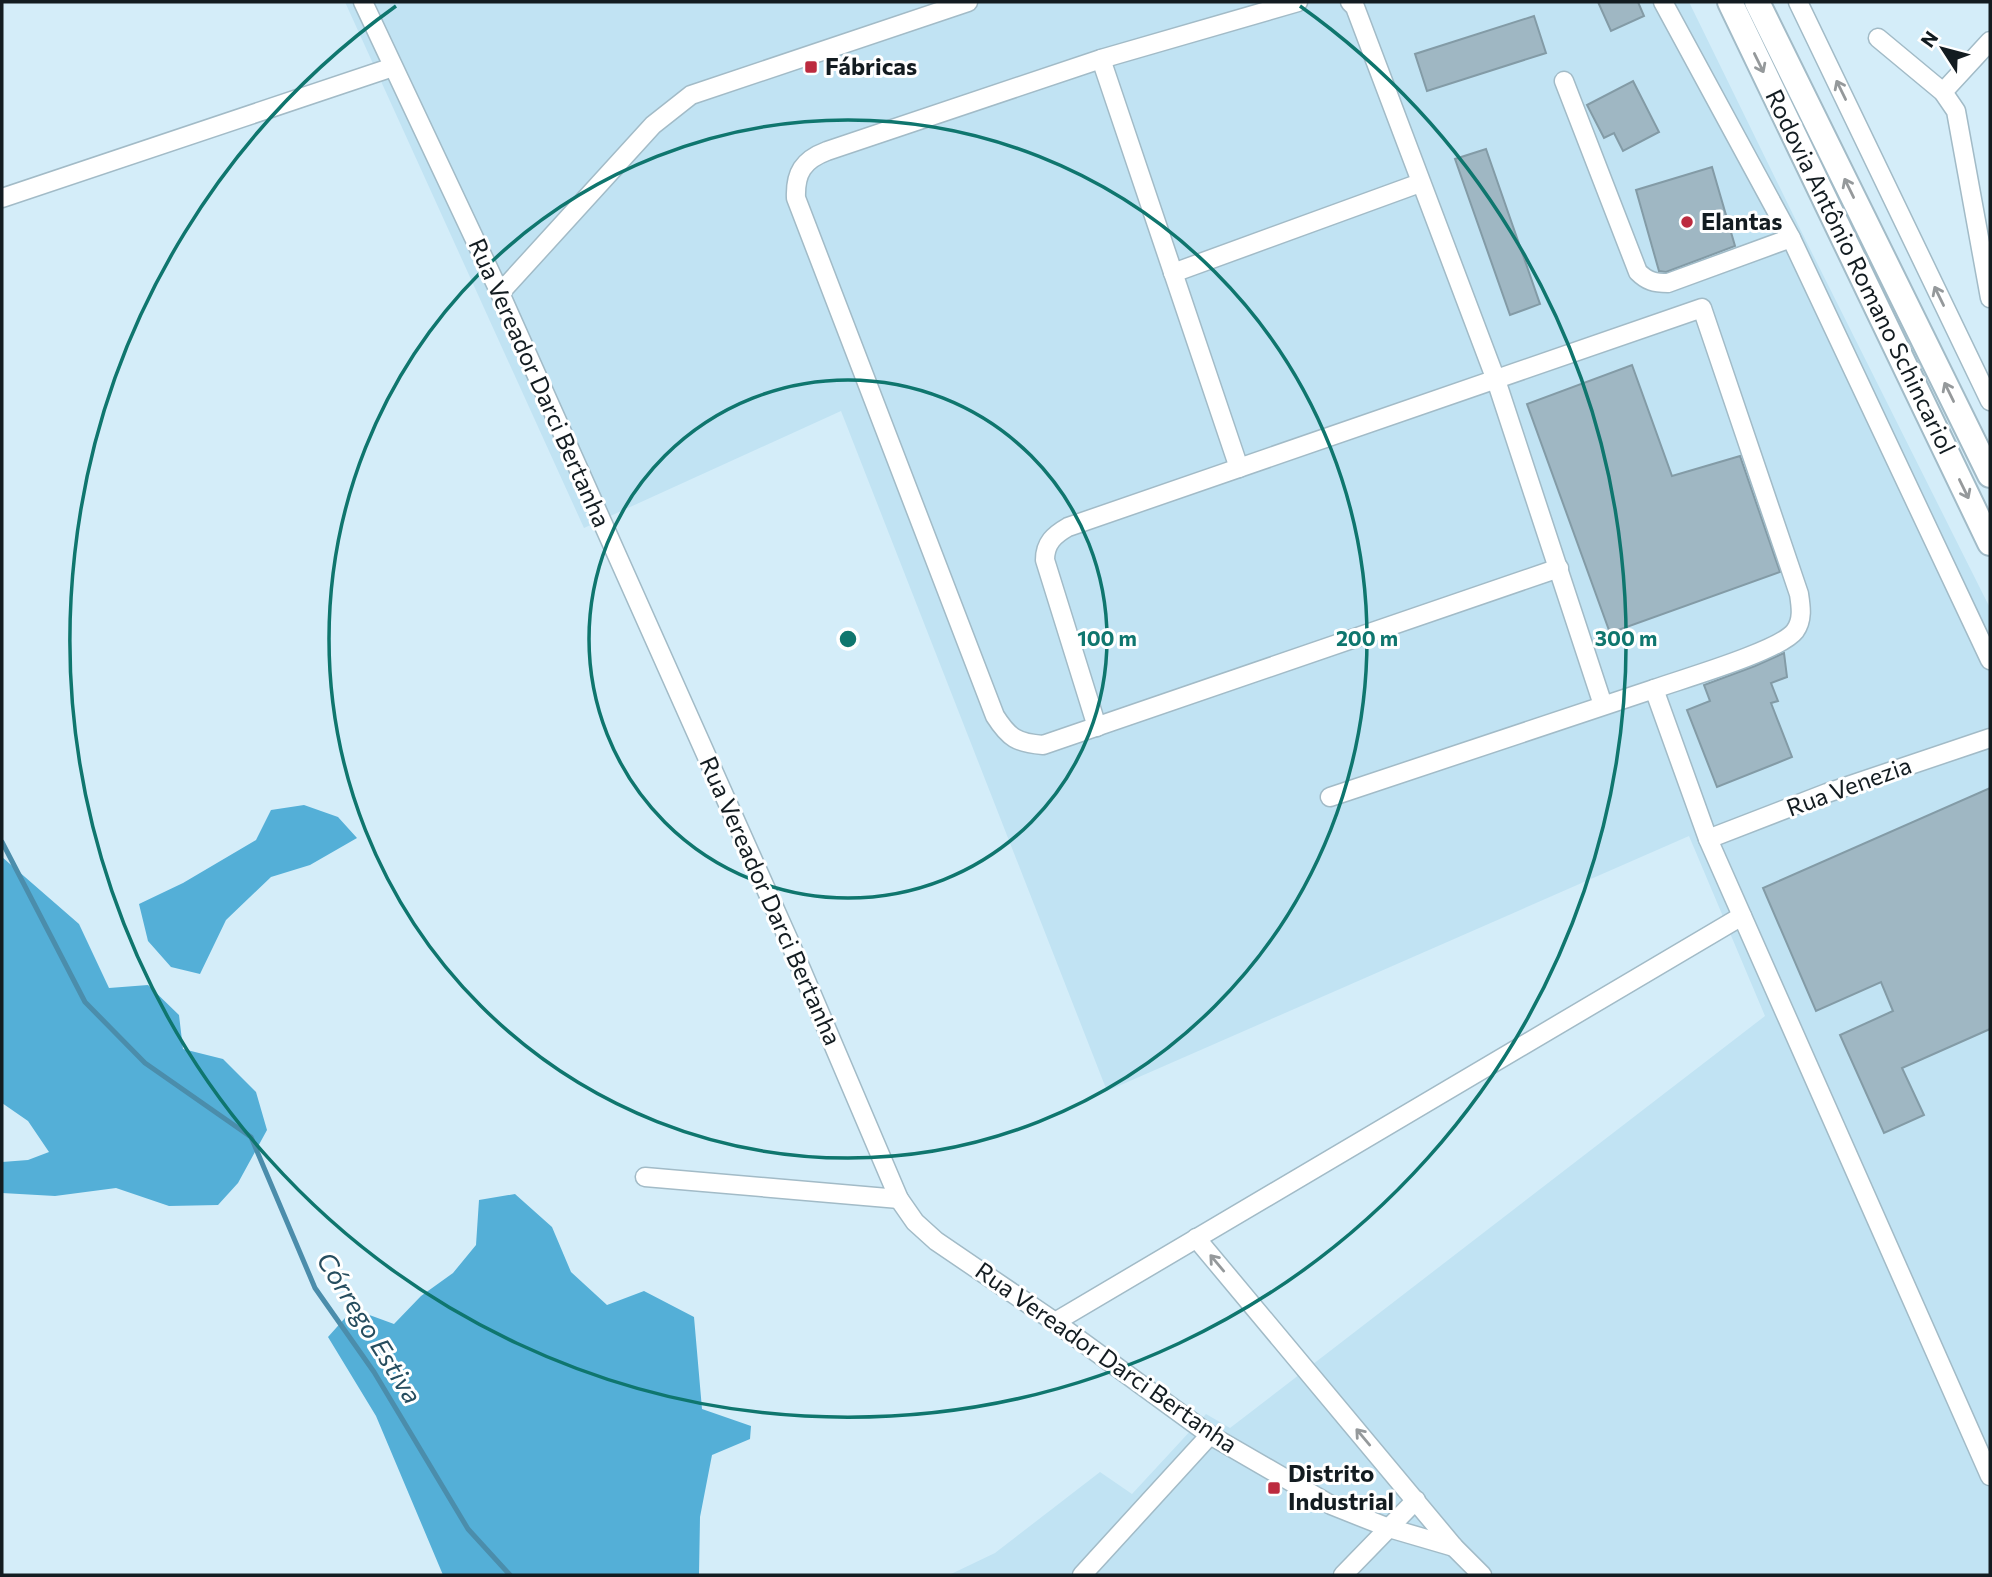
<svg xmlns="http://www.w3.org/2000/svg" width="1992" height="1577" font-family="Commissioner,sans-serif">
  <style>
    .built { fill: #c1e3f3 }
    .forest { fill: #54afd7 }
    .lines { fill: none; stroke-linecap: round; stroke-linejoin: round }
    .stream { stroke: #4b8dab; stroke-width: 5 }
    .building { fill: #9fb7c3; stroke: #839ba6; stroke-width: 2 }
    .minor-casing { stroke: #a2bbc7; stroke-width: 21 }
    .highway-casing { stroke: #a2bbc7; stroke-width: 28 }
    .minor { stroke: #fff; stroke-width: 18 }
    .highway { stroke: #fff; stroke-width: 24 }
    .oneway { stroke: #95999b }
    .ring { fill: none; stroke: #0f766e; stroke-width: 3.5 }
    .poi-dot { fill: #bc2b3f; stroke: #fff; stroke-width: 2.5 }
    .labels { text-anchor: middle; stroke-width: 6; stroke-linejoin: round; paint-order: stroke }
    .poi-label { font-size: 24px; font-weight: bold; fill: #131c21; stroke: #fff; text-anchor: start }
    .street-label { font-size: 24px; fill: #131c21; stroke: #fff }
    .water-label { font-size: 26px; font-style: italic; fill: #264d5f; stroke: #fff }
    .centre { fill: #0f766e; stroke: #fff; stroke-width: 3.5 }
    .ring-label { font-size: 21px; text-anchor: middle; font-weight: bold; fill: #0f766e; stroke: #fff; stroke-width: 6; stroke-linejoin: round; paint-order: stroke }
  </style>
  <rect width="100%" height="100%" fill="#d4edf9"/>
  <path class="built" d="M345 2H1689L1806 241 1990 608V1575H949L995 1553 1100 1472 1132 1494 1206 1414 1230 1428 1765 1016 1689 836 1107 1091 841 411 584 528Z"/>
  <g class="forest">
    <path d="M304 805 338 817 357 838 310 865 271 877 226 920 200 974 171 967 148 941 139 904 183 883 256 840 271 810Z"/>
    <path d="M2 857 79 924 109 988 148 985 179 1015 183 1049 223 1059 256 1092 267 1130 238 1183 218 1205 169 1206 116 1188 55 1196 2 1193V1162L28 1160 49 1152 28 1121 2 1103Z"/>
    <path d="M515 1194 552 1227 571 1272 607 1305 644 1291 694 1317 702 1409 751 1426 750 1439 712 1455 700 1517 699 1575H443L376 1416 328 1337 353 1309 394 1324 421 1296 453 1273 476 1245 479 1200Z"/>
  </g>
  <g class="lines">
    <path class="stream" d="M2 842 85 1002 145 1063 251 1137 315 1288 374 1372 468 1529 510 1575"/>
  </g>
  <g class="building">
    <path d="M1598 2H1638L1644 16 1611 31Z"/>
    <path d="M1534 16 1546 53 1427 91 1415 54Z"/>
    <path d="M1633 81 1659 132 1623 151 1614 133 1604 138 1587 105Z"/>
    <path d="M1486 149 1540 304 1510 315 1455 159Z"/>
    <path d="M1712 167 1735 246 1666 272 1659 271 1636 190Z"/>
    <path d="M1632 365 1672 476 1740 456 1780 572 1610 633 1527 404Z"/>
    <path d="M1784 653 1787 677 1771 683 1778 701 1771 703 1792 757 1717 787 1687 710 1710 701 1704 685 1755 666Z"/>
    <path d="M1990 788V1029L1902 1068 1924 1115 1884 1133 1840 1035 1893 1011 1881 982 1816 1011 1763 888Z"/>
  </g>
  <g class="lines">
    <g class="minor-casing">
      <g id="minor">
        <path d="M363 2 500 293 790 943 899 1199 915 1222 936 1241 1055 1322 1210 1435 1331 1505 1389 1528 1454 1547"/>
        <path d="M1298 2 1101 59 827 151C803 160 795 173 796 198L995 716C1009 738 1017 743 1043 745L1559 568"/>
        <path d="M1350 2 1355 7 1496 380 1603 705"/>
        <path d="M1663 2 1791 238 1990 660"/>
        <path d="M1798 2 1990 401"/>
        <path d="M1878 38 1943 92 1956 111 1990 298"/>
        <path d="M1101 59 1239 468"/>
        <path d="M1564 81 1638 272C1647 281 1654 283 1668 283L1791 238"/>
        <path d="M1943 92 1990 41"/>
        <path d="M2 198 393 67"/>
        <path d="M1173 273 1420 183"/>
        <path d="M500 293 653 125 691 95 968 2"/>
        <path d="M1097 727 1045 560C1045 543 1054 535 1068 527L1702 308 1799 594C1801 607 1803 620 1795 631 1780 651 1682 679 1654 689"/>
        <path d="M1330 797 1654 689 1708 839 1990 1476"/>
        <path d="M1708 839 1827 793 1990 738"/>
        <path d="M645 1177 899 1199"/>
        <path d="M1196 1238 1454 1547 1482 1575"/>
        <path d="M1055 1322 1742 916"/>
        <path d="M1082 1575 1210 1435"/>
        <path d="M1343 1575 1416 1500"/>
      </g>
    </g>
    <g class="highway-casing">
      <g id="highway">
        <path d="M1730 2 1990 543"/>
        <path d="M1757 2 1990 475"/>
      </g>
    </g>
    <use href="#minor" class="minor"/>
    <use href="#highway" class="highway"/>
  </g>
  <defs><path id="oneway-shaft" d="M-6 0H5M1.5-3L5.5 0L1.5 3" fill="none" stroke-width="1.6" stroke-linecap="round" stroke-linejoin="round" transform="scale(1.75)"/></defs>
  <g class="oneway">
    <use href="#oneway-shaft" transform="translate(1759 63) rotate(64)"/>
    <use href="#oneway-shaft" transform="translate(1841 90) rotate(-116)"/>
    <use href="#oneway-shaft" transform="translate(1849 188) rotate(-116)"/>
    <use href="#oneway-shaft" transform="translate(1939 296) rotate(-116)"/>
    <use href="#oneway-shaft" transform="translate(1949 392) rotate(-116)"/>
    <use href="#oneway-shaft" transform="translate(1964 489) rotate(64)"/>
    <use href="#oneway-shaft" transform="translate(1217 1263) rotate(-130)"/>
    <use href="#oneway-shaft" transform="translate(1363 1437) rotate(-130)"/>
  </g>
  <g class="ring">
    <circle cx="848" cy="639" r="259"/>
    <circle cx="848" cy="639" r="519"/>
    <path d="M1300 6A778 778 0 1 1 396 6"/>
  </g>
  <g class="poi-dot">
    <rect x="804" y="60" width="14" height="14" rx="3.5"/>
    <circle cx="1687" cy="222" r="7"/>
    <rect x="1267" y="1481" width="14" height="14" rx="3.5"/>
  </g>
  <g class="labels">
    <g class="poi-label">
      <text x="825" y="75">Fábricas</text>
      <text x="1701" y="230">Elantas</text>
      <text x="1288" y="1482">Distrito<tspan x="1288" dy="28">Industrial</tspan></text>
    </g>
    <g class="street-label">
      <text transform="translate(1860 272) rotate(64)" y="8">Rodovia Antônio Romano Schincariol</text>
      <text transform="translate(539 383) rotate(66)" y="8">Rua Vereador Darci Bertanha</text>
      <text transform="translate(1849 787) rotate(-20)" y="8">Rua Venezia</text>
      <text transform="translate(770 901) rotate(66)" y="8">Rua Vereador Darci Bertanha</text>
      <text transform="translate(1106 1358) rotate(35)" y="8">Rua Vereador Darci Bertanha</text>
    </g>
    <g class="water-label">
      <text transform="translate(369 1328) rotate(58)" y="9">Córrego Estiva</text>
    </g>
  </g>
  <circle cx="848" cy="639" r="10" class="centre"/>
  <g class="ring-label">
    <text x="1107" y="646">100 m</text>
    <text x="1367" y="646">200 m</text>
    <text x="1626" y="646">300 m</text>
  </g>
  <rect width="1992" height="1577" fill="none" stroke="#131c21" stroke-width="7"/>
  <g transform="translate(1943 49) rotate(306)" stroke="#ffffff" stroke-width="5" paint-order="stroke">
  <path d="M0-5L12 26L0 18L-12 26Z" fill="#131c21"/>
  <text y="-10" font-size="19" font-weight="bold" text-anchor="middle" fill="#131c21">N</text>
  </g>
</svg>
